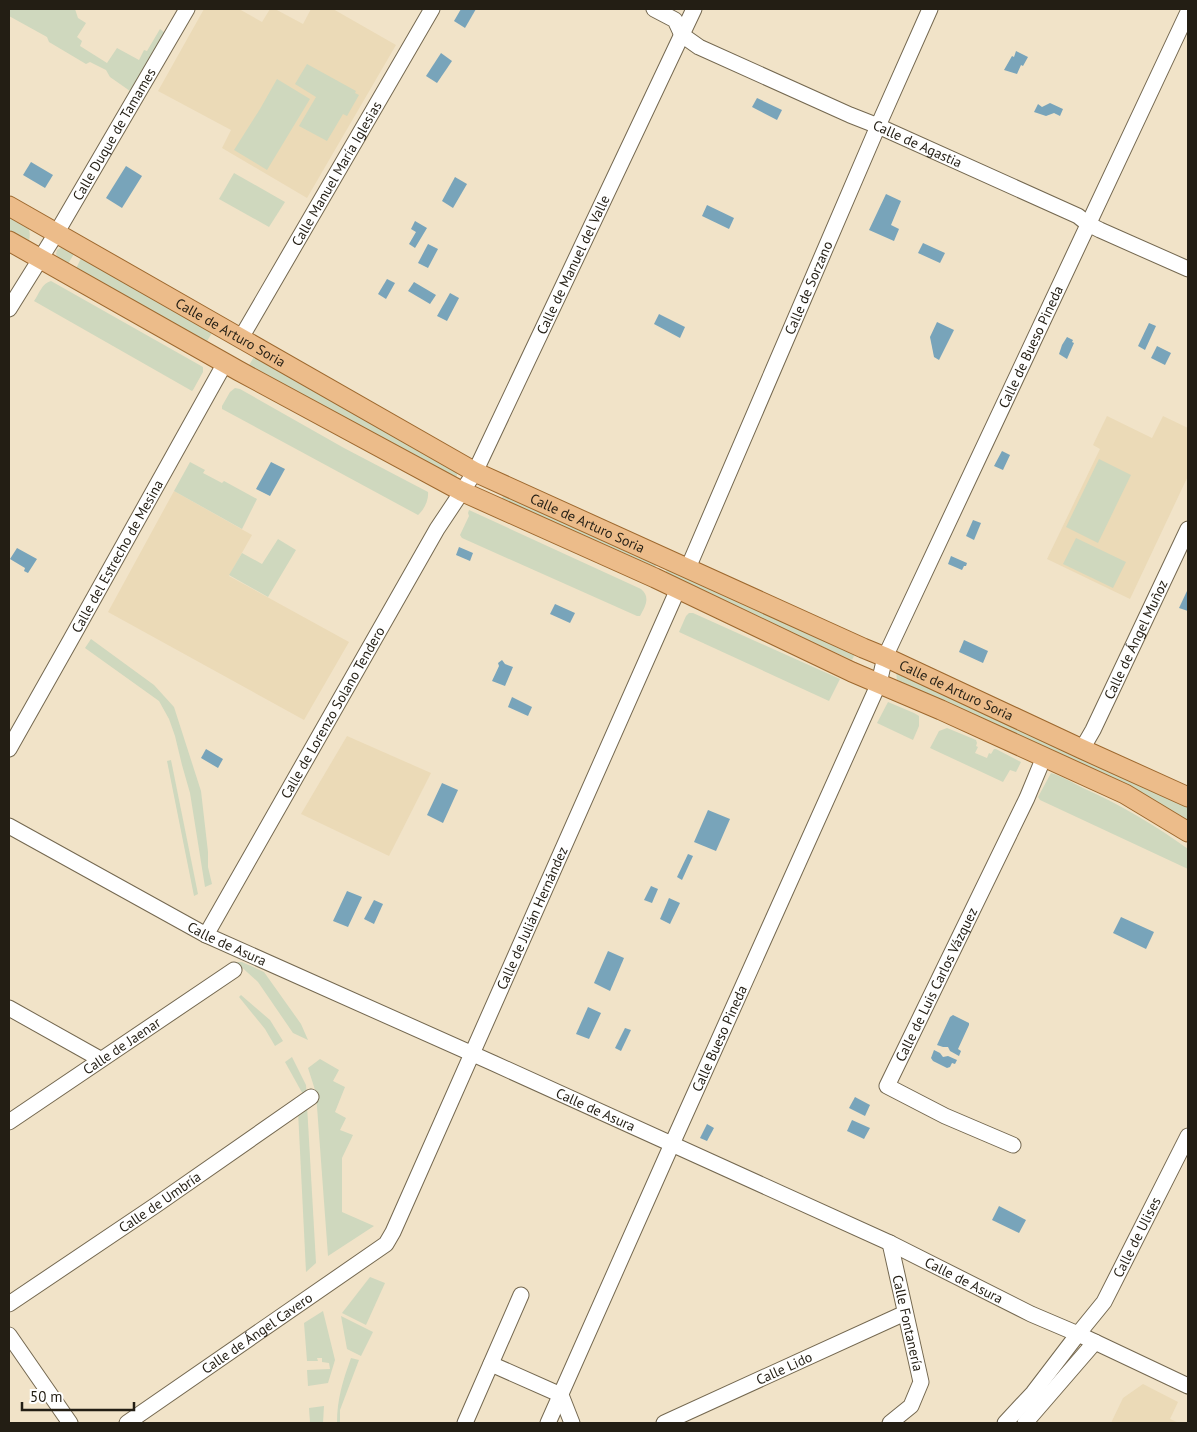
<svg xmlns="http://www.w3.org/2000/svg" width="1197" height="1432" font-family="'PT Sans',sans-serif">
  <style>
    .built { fill: #ebdab7 }
    .green { fill: #cfd8be }
    .water { fill: #78a4ba }
    .lines { fill: none; stroke-linecap: round; stroke-linejoin: round }
    .minor-casing { stroke: #746850; stroke-width: 17 }
    .major-casing { stroke: #9d682e; stroke-width: 21 }
    .minor { stroke: #fff; stroke-width: 15 }
    .major { stroke: #ecbc8a; stroke-width: 19 }
    .labels { text-anchor: middle; stroke-width: 4; stroke-linejoin: round; paint-order: stroke }
    .street-label { font-size: 14px; fill: #231e14; stroke: #fff }
  </style>
  <rect width="100%" height="100%" fill="#f1e3c8"/>
  <g class="built">
    <path d="M204 9H239L262 22 270 9H275L303 24 311 9H333L396 45 307 198 222 148 231 130 158 91Z"/>
    <path d="M1107 416 1152 438 1163 416 1188 428V476L1130 599 1047 559 1100 449 1093 445Z"/>
    <path d="M174 491 252 535 229 576 349 642 304 720 108 612Z"/>
    <path d="M347 736 431 773 389 856 301 814Z"/>
    <path d="M1143 1384 1178 1402 1170 1419 1179 1423H1111L1123 1398Z"/>
  </g>
  <g class="green">
    <path d="M9 9H75L78 18 86 23 77 37 82 41 80 46 107 63 117 48 139 60 144 50 147 51 160 29 165 33 130 91 110 77 106 70 90 62 86 64 49 42 47 37 9 16Z"/>
    <path d="M307 64 356 91 355 93 359 95 347 116 343 114 327 141 299 126 316 97 295 84Z"/>
    <path d="M277 79 310 99 267 170 234 150 260 109Z"/>
    <path d="M234 173 285 202 269 227 219 199Z"/>
    <path d="M9 215C22 223 33 224 29 241H27L9 230Z"/>
    <path d="M62 247 75 252 68 264 59 260 56 254 57 250Z"/>
    <path d="M82 256 213 331 206 343 76 269Z"/>
    <path d="M51 281 203 367V372L193 390 192 391 34 301C39 294 42 283 51 281Z"/>
    <path d="M255 355 409 446 458 471 456 478 248 367Z"/>
    <path d="M235 388 240 389 344 448 428 492C429 500 424 510 418 515L224 410 222 409V406L230 392Z"/>
    <path d="M1099 459 1131 475 1098 543 1066 527Z"/>
    <path d="M190 462 205 470 203 473 222 483 224 481 257 499 242 529 174 491Z"/>
    <path d="M504 494 657 563 654 570 501 500Z"/>
    <path d="M469 510 641 589C651 597 645 607 640 616H637L462 538 460 535 469 516 468 513Z"/>
    <path d="M1076 538 1126 562 1113 588 1063 564Z"/>
    <path d="M278 539 296 550 268 597 229 575 242 553 262 564Z"/>
    <path d="M667 568 855 654 852 660 665 575Z"/>
    <path d="M689 613H693L840 679 829 701 679 632 686 616Z"/>
    <path d="M91 639 154 685 174 707 201 791 208 852V867L212 884 205 887 190 793 182 765 175 736 169 719 159 701 85 648Z"/>
    <path d="M896 672 1188 805V823C1143 791 1094 769 1043 746 995 724 946 702 897 680Z"/>
    <path d="M888 702 914 713 919 716V726L913 740 877 723Z"/>
    <path d="M947 728 976 740 977 743 976 746 978 747 975 753 987 758 989 753 991 754 994 749H996L1021 762 1016 772 1010 770 1003 782 930 748 939 731Z"/>
    <path d="M171 760 198 894 194 896 167 761Z"/>
    <path d="M1051 773C1062 776 1073 783 1083 788 1121 805 1155 825 1188 849V869L1040 800 1038 797Z"/>
    <path d="M236 962H242L264 972 301 1024 308 1040 293 1033 258 982Z"/>
    <path d="M241 995 270 1020 283 1041 275 1046 265 1029 239 997Z"/>
    <path d="M292 1057 306 1085 307 1097 305 1098 285 1062Z"/>
    <path d="M320 1059 339 1070 333 1081 345 1087 335 1112 346 1118 340 1130 353 1135 342 1158V1212L374 1226 328 1256 316 1093 308 1068Z"/>
    <path d="M307 1105 316 1263 306 1272 298 1111Z"/>
    <path d="M370 1277 385 1283 366 1325 342 1313Z"/>
    <path d="M323 1311 335 1360 328 1383 308 1386 307 1370 330 1369 329 1363 322 1362V1358H317L318 1361H307L304 1323Z"/>
    <path d="M341 1316 373 1332 361 1356 347 1349Z"/>
    <path d="M351 1358 359 1360 340 1410V1423H337C337 1399 343 1380 351 1358Z"/>
    <path d="M324 1406 323 1423H310L309 1408Z"/>
  </g>
  <g class="water">
    <path d="M461 9H476L465 28 454 21Z"/>
    <path d="M1016 51 1028 57 1023 66 1021 65 1017 74 1004 70 1012 56 1014 57Z"/>
    <path d="M441 53 452 61 437 83 426 76Z"/>
    <path d="M757 98 782 110 777 120 752 107Z"/>
    <path d="M1050 103 1063 109 1060 116 1054 113 1046 116 1034 112 1038 104 1042 107Z"/>
    <path d="M31 162 53 175 45 188 23 175Z"/>
    <path d="M126 166 142 176 122 208 106 198Z"/>
    <path d="M455 177 467 184 453 208 442 201Z"/>
    <path d="M886 194 901 201 891 225 899 229 894 241 869 230Z"/>
    <path d="M707 205 734 218 729 229 702 216Z"/>
    <path d="M415 221 427 228 415 248 409 244 416 232 411 229Z"/>
    <path d="M923 243 945 253 940 263 918 253Z"/>
    <path d="M428 244 438 249 428 268 418 263Z"/>
    <path d="M387 279 395 283 386 299 378 294Z"/>
    <path d="M414 282 436 295 430 304 408 291Z"/>
    <path d="M450 293 459 298 447 321 437 316Z"/>
    <path d="M659 314 685 327 680 338 654 324Z"/>
    <path d="M937 322 954 330 939 360 934 357 930 337Z"/>
    <path d="M1149 323 1156 326 1145 350 1138 346Z"/>
    <path d="M1067 337 1073 340 1072 342 1074 343 1067 359 1059 354 1062 345Z"/>
    <path d="M1157 346 1171 353 1165 365 1151 358Z"/>
    <path d="M1002 451 1010 455 1003 470 994 466Z"/>
    <path d="M271 462 285 469 270 496 256 489Z"/>
    <path d="M973 520 981 523 974 540 966 536Z"/>
    <path d="M459 547 473 553 470 561 456 555Z"/>
    <path d="M17 548 37 559 28 573 24 571 25 568 10 559Z"/>
    <path d="M951 556 967 563 966 566H964L962 570 948 564Z"/>
    <path d="M1187 591 1188 592V611L1179 608Z"/>
    <path d="M555 604 575 613 570 623 550 614Z"/>
    <path d="M964 640 988 651 983 663 959 652Z"/>
    <path d="M502 660 505 664 513 667 505 686 492 681 499 666 498 663Z"/>
    <path d="M512 697 532 707 528 716 508 707Z"/>
    <path d="M206 749 223 759 218 768 201 758Z"/>
    <path d="M442 783 458 790 443 823 427 815Z"/>
    <path d="M708 810 730 819 716 851 694 842Z"/>
    <path d="M688 854 693 856 682 880 677 877Z"/>
    <path d="M651 886 658 889 652 903 644 900Z"/>
    <path d="M347 891 362 897 348 927 333 921Z"/>
    <path d="M669 898 680 903 670 924 660 919Z"/>
    <path d="M374 900 383 904 374 924 364 919Z"/>
    <path d="M1121 917 1154 932 1146 949 1113 933Z"/>
    <path d="M608 951 624 958 610 991 594 983Z"/>
    <path d="M588 1007 601 1013 589 1039 576 1034Z"/>
    <path d="M953 1015 969 1023V1025L958 1049 961 1051 959 1056 950 1051 948 1047H943L937 1045 950 1017Z"/>
    <path d="M625 1028 631 1030 621 1051 615 1048Z"/>
    <path d="M934 1050 940 1053 943 1057 948 1056 957 1060 955 1064 952 1063 950 1067 947 1068 933 1061 931 1058Z"/>
    <path d="M855 1097 870 1105 865 1116 849 1108Z"/>
    <path d="M852 1120 870 1128 864 1139 847 1131Z"/>
    <path d="M707 1124 714 1128 707 1141 700 1138Z"/>
    <path d="M999 1206 1026 1220 1019 1233 992 1220Z"/>
  </g>
  <g class="lines">
    <g class="minor-casing">
      <g id="minor">
        <path id="s1" d="M654 9 675 20 682 35 699 47 850 115 878 126 1078 216 1088 224 1100 230 1188 269"/>
        <path id="s2" d="M9 309 57 232 187 9"/>
        <path id="s3" d="M239 336 245 331 252 319 432 9"/>
        <path id="s4" d="M688 568 878 126 930 9"/>
        <path id="s5" d="M9 749 70 641 225 363"/>
        <path id="s6" d="M1082 749 1093 730 1188 529"/>
        <path id="s7" d="M9 826 206 935 493 1063 890 1243 1031 1314 1078 1334 1188 1386"/>
        <path id="s8" d="M206 935 437 529 475 472 694 9"/>
        <path d="M9 1008 100 1059"/>
        <path id="s9" d="M9 1122 234 970"/>
        <path id="s10" d="M1013 1145 945 1116 887 1086 1027 798 1044 757"/>
        <path id="s11" d="M890 1243 921 1382 911 1406 890 1423"/>
        <path id="s12" d="M9 1304 156 1205 311 1097"/>
        <path d="M9 1335 70 1423"/>
        <path d="M491 1364 561 1395 572 1423"/>
        <path id="s13" d="M127 1423 386 1244 393 1232 678 589"/>
        <path d="M465 1423 521 1295"/>
        <path id="s14" d="M548 1423 672 1144 879 683 885 657 893 640 1188 12"/>
        <path id="s15" d="M664 1423 905 1313"/>
        <path id="s16" d="M1005 1423 1033 1393 1078 1334 1104 1302 1188 1136"/>
        <path d="M1025 1423 1095 1342"/>
      </g>
    </g>
    <g class="major-casing">
      <g id="major">
        <path id="s17" d="M9 206 475 472 863 648 885 657 1082 749 1188 797"/>
        <path d="M9 241 239 371 461 491 655 578 852 672 941 710 1125 794 1188 832"/>
      </g>
    </g>
    <use href="#minor" class="minor"/>
    <use href="#major" class="major"/>
  </g>
  <g class="labels">
    <g class="street-label">
      <text dy="5" stroke="none"><textPath href="#s2" startOffset="204">Calle Duque de Tamames</textPath></text>
      <text dy="5" stroke="none"><textPath href="#s1" startOffset="300">Calle de Agastia</textPath></text>
      <text dy="5" stroke="none"><textPath href="#s3" startOffset="190">Calle Manuel María Iglesias</textPath></text>
      <text dy="5" stroke="none"><textPath href="#s8" startOffset="765">Calle de Manuel del Valle</textPath></text>
      <text dy="5" stroke="none"><textPath href="#s4" startOffset="305">Calle de Sorzano</textPath></text>
      <text dy="5" stroke="none"><textPath href="#s17" startOffset="255">Calle de Arturo Soria</textPath></text>
      <text dy="5" stroke="none"><textPath href="#s14" startOffset="1180">Calle de Bueso Pineda</textPath></text>
      <text dy="5" stroke="none"><textPath href="#s17" startOffset="660">Calle de Arturo Soria</textPath></text>
      <text dy="5" stroke="none"><textPath href="#s5" startOffset="221">Calle del Estrecho de Mesina</textPath></text>
      <text dy="5" stroke="none"><textPath href="#s6" startOffset="122">Calle de Ángel Muñoz</textPath></text>
      <text dy="5" stroke="none"><textPath href="#s17" startOffset="1065">Calle de Arturo Soria</textPath></text>
      <text dy="5" stroke="none"><textPath href="#s8" startOffset="256">Calle de Lorenzo Solano Tendero</textPath></text>
      <text dy="5" stroke="none"><textPath href="#s13" startOffset="672">Calle de Julián Hernández</textPath></text>
      <text dy="5" stroke="none"><textPath href="#s7" startOffset="248">Calle de Asura</textPath></text>
      <text dy="5" stroke="none"><textPath href="#s10" startOffset="252">Calle de Luis Carlos Vázquez</textPath></text>
      <text dy="5" stroke="none"><textPath href="#s14" startOffset="421">Calle Bueso Pineda</textPath></text>
      <text dy="5" stroke="none"><textPath href="#s9" startOffset="136">Calle de Jaenar</textPath></text>
      <text dy="5" stroke="none"><textPath href="#s7" startOffset="652">Calle de Asura</textPath></text>
      <text dy="5" stroke="none"><textPath href="#s12" startOffset="182">Calle de Umbría</textPath></text>
      <text dy="5" stroke="none"><textPath href="#s16" startOffset="229">Calle de Ulises</textPath></text>
      <text dy="5" stroke="none"><textPath href="#s7" startOffset="1058">Calle de Asura</textPath></text>
      <text dy="5" stroke="none"><textPath href="#s11" startOffset="82">Calle Fontanería</textPath></text>
      <text dy="5" stroke="none"><textPath href="#s13" startOffset="158">Calle de Ángel Cavero</textPath></text>
      <text dy="5" stroke="none"><textPath href="#s15" startOffset="132">Calle Lido</textPath></text>
    </g>
  </g>
  <rect width="1197" height="1432" fill="none" stroke="#231e14" stroke-width="20"/>
  <path d="M22 1402v8h112v-8" fill="none" stroke="#231e14" stroke-width="2.5"/>
  <text x="30" y="1402" font-size="15" fill="#231e14" stroke="#ffffff" stroke-width="4" paint-order="stroke">50 m</text>
</svg>
